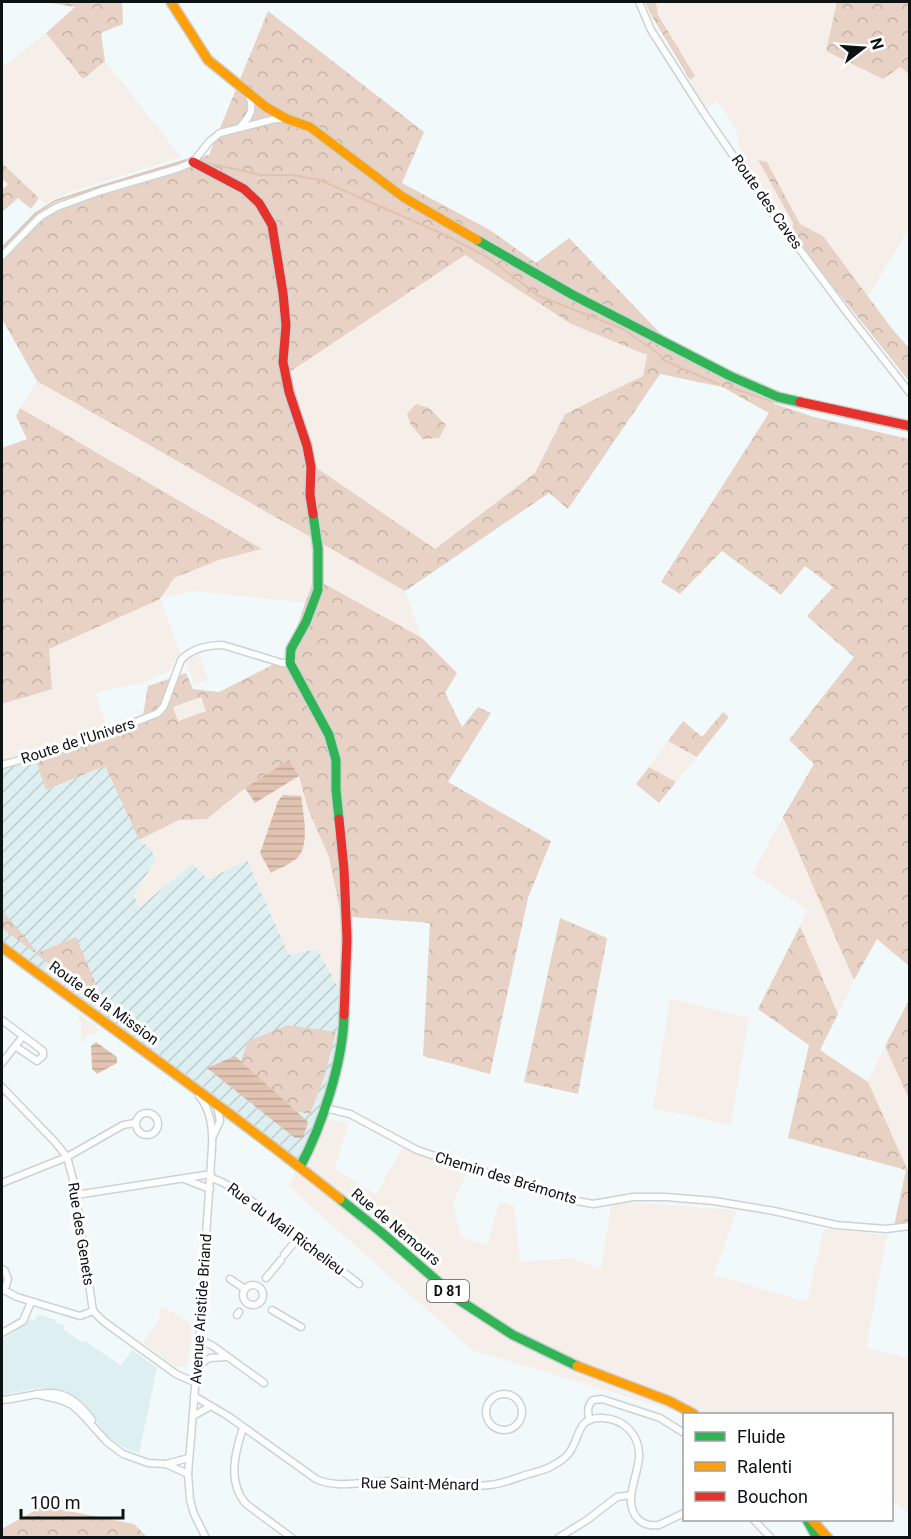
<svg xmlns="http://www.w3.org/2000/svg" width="911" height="1539" font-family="Roboto,sans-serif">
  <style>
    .built { fill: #deeff2 }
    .industrial { fill: url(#industrial-furrows) }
    .green { fill: #f6efe9 }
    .forest { fill: url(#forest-crowns); fill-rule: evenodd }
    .water { fill: url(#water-rules) }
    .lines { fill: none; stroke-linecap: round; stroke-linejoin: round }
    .stream { stroke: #e1c3b2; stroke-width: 2 }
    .street-casing { stroke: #cdd3d4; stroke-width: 9 }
    .fast-casing { stroke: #cdd3d4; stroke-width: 12 }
    .slow-casing { stroke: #cdd3d4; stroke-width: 12 }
    .jam-casing { stroke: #cdd3d4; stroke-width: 12 }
    .street { stroke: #fdfefe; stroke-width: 6 }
    .fast { stroke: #30b455; stroke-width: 9 }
    .slow { stroke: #ff9f0a; stroke-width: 9 }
    .jam { stroke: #e5322d; stroke-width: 9 }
    .labels { text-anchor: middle; stroke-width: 6; stroke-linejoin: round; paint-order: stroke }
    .shield { fill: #fff; stroke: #56595a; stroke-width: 1.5 }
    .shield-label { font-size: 14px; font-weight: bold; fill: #0d1213 }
    .street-label { font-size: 15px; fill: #0d1213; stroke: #fff }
  </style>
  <defs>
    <pattern id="industrial-furrows" width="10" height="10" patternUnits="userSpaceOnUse" patternTransform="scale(1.5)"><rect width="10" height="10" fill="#deeff2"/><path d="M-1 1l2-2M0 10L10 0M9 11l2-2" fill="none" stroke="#bdcccf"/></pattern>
    <pattern id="forest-crowns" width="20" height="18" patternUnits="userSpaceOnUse" patternTransform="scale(1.5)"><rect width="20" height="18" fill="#e7d2c5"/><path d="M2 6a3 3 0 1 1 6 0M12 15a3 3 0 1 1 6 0" fill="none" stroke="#c5b3a8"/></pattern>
    <pattern id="water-rules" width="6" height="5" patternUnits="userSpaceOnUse" patternTransform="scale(1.5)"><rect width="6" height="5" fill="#e1c3b2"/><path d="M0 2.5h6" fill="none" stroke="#c0a698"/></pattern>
  </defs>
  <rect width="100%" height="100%" fill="#f1f9fb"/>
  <path class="built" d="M37 1315H39L56 1320 57 1323 64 1325V1330L81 1342 85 1341 121 1366 132 1350 157 1368 139 1453 127 1449 113 1441 104 1432 85 1404 69 1393 60 1390 39 1388 2 1395V1340L23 1326 30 1319 35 1321Z"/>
  <path class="industrial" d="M35 757 47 790 105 766 139 840 151 848 156 859 134 896 140 907 192 863 208 879 247 860 289 955 317 949 345 999 341 1054 301 1162 2 941V767Z"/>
  <g class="green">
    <path d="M656 2H837L827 51 900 67 909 74V229L868 297 823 236 800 224 767 162 758 161 793 223 792 235 742 168 736 128 717 101 703 111 690 80 695 76 658 15Z"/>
    <path d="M46 33 83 79 105 61 181 157 68 193 46 204 2 163V67Z"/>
    <path d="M465 255 571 324 647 355 643 376 565 414 535 473 434 549 304 459 288 373Z"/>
    <path d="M37 381 405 591 422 638 314 578 306 603 193 591 160 598 180 652 169 672 141 683 95 693 110 735 101 740 35 757 2 767V704L52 689 49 649 160 599 174 578 219 560 262 549 20 408Z"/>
    <path d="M198 651 208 680 194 685 185 659Z"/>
    <path d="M202 697 206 711 177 721 173 707Z"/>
    <path d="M668 741 697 757 676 782 649 767Z"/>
    <path d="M299 776 308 809 329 857 341 916 347 917 345 999 317 949 289 955 247 860 208 879 191 863 140 907 134 896 156 859 151 849 139 840 179 820 207 819 245 788 255 803Z"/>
    <path d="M783 817 854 980 838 1014 800 926 808 910 752 873Z"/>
    <path d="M670 998 749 1018 731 1125 653 1108Z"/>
    <path d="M80 1014 99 1029 97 1033C90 1034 86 1035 84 1042H81V1023L78 1018Z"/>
    <path d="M885 1046 909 1099V1173L868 1082Z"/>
    <path d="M324 1118 348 1123 335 1169 376 1194 403 1147 467 1172 453 1203 461 1237 487 1245 499 1203 514 1205 520 1262 571 1258 601 1269 612 1201 737 1210 714 1275 807 1302 824 1229 887 1235 866 1348 909 1358V1513L892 1501V1414H685L472 1350 288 1186Z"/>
    <path d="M159 1307 166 1309 192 1324C191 1332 191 1359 186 1365 183 1368 180 1367 176 1367L143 1343 160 1318Z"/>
  </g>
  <g class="forest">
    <path d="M45 2H122L123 24 101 33 105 61 83 79 46 33 75 7Z"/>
    <path d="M645 2H656L658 15 695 76 690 80 650 13Z"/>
    <path d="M837 2H909V74L900 67 883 79 826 51Z"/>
    <path d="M268 11 424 132 402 183 490 230 536 263 569 238 679 353 775 404 814 417 909 439V966L877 939 854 980 783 817 814 764 789 740 854 657 807 616 833 587 805 566 781 595 722 551 680 594 661 582 769 413 722 387 660 374 568 509 549 493 405 591 37 381 2 319V260L49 212 186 160 209 155ZM465 255 571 324 647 355 643 376 565 414 535 473 435 549 304 459 288 373Z"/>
    <path d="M758 160 767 162 800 224 823 236 893 330 909 348V381L792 235 793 223Z"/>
    <path d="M2 163 39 198 31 209 18 198 2 212V190L8 184 2 179Z"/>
    <path d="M416 404 429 408 446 425 439 438 423 439 411 425 407 414Z"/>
    <path d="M20 408 262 549 219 560 174 578 160 599 49 649 52 689 2 704V448L27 439 16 416Z"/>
    <path d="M314 578 422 638 457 673 445 693 462 727 478 707 491 713 448 782 551 841 528 898 490 1074 423 1056 430 923 341 916 329 857 308 809 299 776 289 761 245 788 207 819 179 820 139 840 105 766 46 790 35 757 101 740 142 721 148 686 186 673 193 689 219 692 286 658ZM201 697 206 711 178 721 173 707Z"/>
    <path d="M723 712 729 717 697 757 668 741 683 721 702 737Z"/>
    <path d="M649 767 676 782 659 803 636 784Z"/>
    <path d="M2 910 29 942 37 953 76 937 97 987 98 1001 2 928Z"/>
    <path d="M560 918 607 938 578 1094 524 1082Z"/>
    <path d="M800 926 838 1014 820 1050 868 1082 909 1173V1224L894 1226 906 1170 788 1138 809 1045 758 1009Z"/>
    <path d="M909 1000V1099L885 1046Z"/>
    <path d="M288 1025 336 1032 324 1078 310 1114 283 1108 238 1070 248 1041Z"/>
    <path d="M43 1506 134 1524 147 1537H2V1529Z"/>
  </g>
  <g class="water">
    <path d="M289 760 299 776 255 803 245 788Z"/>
    <path d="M283 795 301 796C303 812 311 848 296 859 289 865 279 868 271 873L260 853 278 801Z"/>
    <path d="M96 1042 117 1057V1063L97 1074 92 1069 91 1046Z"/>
    <path d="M235 1056 308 1122 303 1138H295L207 1068Z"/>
  </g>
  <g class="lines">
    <g class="stream">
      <path d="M203 162 261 175H292L320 180 445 235 487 257 539 296 623 329 659 354 663 360 718 384"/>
      <path d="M2 248 36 213 55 201 98 187 190 159"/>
      <path d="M729 387 771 401 908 431"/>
    </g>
    <g class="street-casing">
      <g id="street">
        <path d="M639 2 651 30 704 113 769 208 848 314 910 393"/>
        <path d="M241 126C251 115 254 110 249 95"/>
        <path d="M2 256 40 217 57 207 101 191 179 168 193 162 210 141 220 133 275 119H284"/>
        <path d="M2 765 91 740 158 713 164 706 181 660C191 649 208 645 223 645L282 663H290"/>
        <path d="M2 1020 43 1051V1056L37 1061 15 1046"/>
        <path d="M2 1063 23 1036"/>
        <path d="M2 1087 55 1142 67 1157 74 1183 93 1311"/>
        <path d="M199 1096C211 1110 213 1129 212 1147L199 1339 188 1474 190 1500 194 1514 206 1538"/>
        <path d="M325 1108 350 1114 417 1150 468 1167 524 1183 566 1199 593 1204 633 1197H666L714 1201 774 1211 836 1225 886 1229 910 1226"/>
        <circle cx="147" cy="1124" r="11"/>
        <path d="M213 1136 220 1121 217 1106"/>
        <path d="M210 1178C232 1182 270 1216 288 1230 311 1248 335 1265 359 1284"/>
        <path d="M184 1179 210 1189"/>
        <path d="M2 1183 67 1157 123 1125 135 1123"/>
        <path d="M76 1195 211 1174"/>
        <path d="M284 1255 298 1238"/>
        <path d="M2 1269 5 1271 8 1279 6 1286 2 1289"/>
        <path d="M266 1278 281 1260"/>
        <path d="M230 1279 245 1289"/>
        <circle cx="253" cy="1295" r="10"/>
        <path d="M2 1289 17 1297 80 1316 93 1311 103 1321 176 1374 196 1383"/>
        <path d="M272 1310 301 1327"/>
        <path d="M237 1315 239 1312"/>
        <path d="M2 1333 23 1321 31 1302"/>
        <path d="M199 1339 213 1346 264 1383"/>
        <path d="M197 1366 210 1358 226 1357"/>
        <circle cx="504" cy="1412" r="18"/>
        <path d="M36 1394 61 1400 72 1405 81 1413 107 1442 123 1454 148 1463 166 1464 188 1474"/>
        <path d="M194 1396 228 1416 316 1479C340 1490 368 1480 393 1481 425 1481 457 1489 489 1485 503 1484 515 1478 529 1474 536 1472 544 1470 550 1467 558 1463 567 1458 571 1450 581 1434 577 1417 603 1418 625 1419 640 1436 639 1457 638 1477 622 1502 638 1519 644 1525 651 1526 659 1525L684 1513"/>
        <path d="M2 1400C42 1396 62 1379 92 1420"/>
        <path d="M193 1416 211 1406"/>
        <path d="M590 1420C587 1412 587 1406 593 1400L602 1399 660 1418 684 1433"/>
        <path d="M243 1428C235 1452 227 1482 246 1504L292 1538"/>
        <path d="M166 1464 189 1458"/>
        <path d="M754 1520 771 1538"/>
        <path d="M558 1538 587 1520 617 1497 631 1495"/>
      </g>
    </g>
    <g class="fast-casing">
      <g id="fast">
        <path d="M477 240 573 295 730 376 778 397 800 402"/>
        <path d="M313 514 318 549V590L306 622 291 649 290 663 329 735 336 760V790L339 819"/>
        <path d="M300 1167C322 1126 343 1062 344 1015"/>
        <path d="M340 1199 381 1232 459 1300 513 1335 577 1366"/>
        <path d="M807 1520 817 1538"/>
      </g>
    </g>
    <g class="slow-casing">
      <g id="slow">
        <path d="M171 2 208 60 266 107 287 119 310 127 403 197 477 240"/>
        <path d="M2 947C115 1031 230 1111 340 1199"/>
        <path d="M577 1366 669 1401 694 1414"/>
        <path d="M812 1520 828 1538"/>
      </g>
    </g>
    <g class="jam-casing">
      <g id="jam">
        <path d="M193 162 244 189 259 203 272 225 283 293 286 325 283 362 289 392 307 446 311 467 310 495 313 514"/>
        <path d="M800 402 910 426"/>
        <path d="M339 819 344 869 347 939 344 1015"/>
      </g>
    </g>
    <use href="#street" class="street"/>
    <use href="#fast" class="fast"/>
    <use href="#slow" class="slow"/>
    <use href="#jam" class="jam"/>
  </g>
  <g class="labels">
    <rect class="shield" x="427" y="1280" width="42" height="22" rx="4.5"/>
    <g class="shield-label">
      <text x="448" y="1296">D 81</text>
    </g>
    <g class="street-label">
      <text transform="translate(767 202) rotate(55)" y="5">Route des Caves</text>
      <text transform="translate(78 741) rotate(-18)" y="5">Route de l'Univers</text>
      <text transform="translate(104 1003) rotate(36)" y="5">Route de la Mission</text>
      <text transform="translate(506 1178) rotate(17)" y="5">Chemin des Brémonts</text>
      <text transform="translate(396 1227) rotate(40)" y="5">Rue de Nemours</text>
      <text transform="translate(286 1229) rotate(37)" y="5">Rue du Mail Richelieu</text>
      <text transform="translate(81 1234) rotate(81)" y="5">Rue des Genets</text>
      <text transform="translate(201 1309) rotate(-86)" y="5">Avenue Aristide Briand</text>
      <text transform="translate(420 1484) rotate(1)" y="5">Rue Saint-Ménard</text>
    </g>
  </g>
  <rect width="911" height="1539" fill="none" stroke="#0d1213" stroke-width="6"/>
  <rect x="683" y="1413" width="210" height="108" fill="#ffffff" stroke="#9ea0a1" stroke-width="1.5"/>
  <rect x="695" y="1432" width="30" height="9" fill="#30b455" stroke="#9ea0a1" stroke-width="1.5"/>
  <text x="737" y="1443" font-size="18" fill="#0d1213">Fluide</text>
  <rect x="695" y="1462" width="30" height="9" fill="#ff9f0a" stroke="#9ea0a1" stroke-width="1.5"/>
  <text x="737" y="1473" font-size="18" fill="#0d1213">Ralenti</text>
  <rect x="695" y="1492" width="30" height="9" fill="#e5322d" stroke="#9ea0a1" stroke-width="1.5"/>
  <text x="737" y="1503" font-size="18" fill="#0d1213">Bouchon</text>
  <g transform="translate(863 48) rotate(73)" stroke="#ffffff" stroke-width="4.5" paint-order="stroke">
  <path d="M0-4.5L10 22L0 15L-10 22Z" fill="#0d1213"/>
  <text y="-9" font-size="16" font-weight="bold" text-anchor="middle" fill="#0d1213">N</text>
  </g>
  <path d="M21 1509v9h102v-9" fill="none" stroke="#0d1213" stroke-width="3"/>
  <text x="30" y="1509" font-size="18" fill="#0d1213" stroke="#ffffff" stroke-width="4.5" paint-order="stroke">100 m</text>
</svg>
